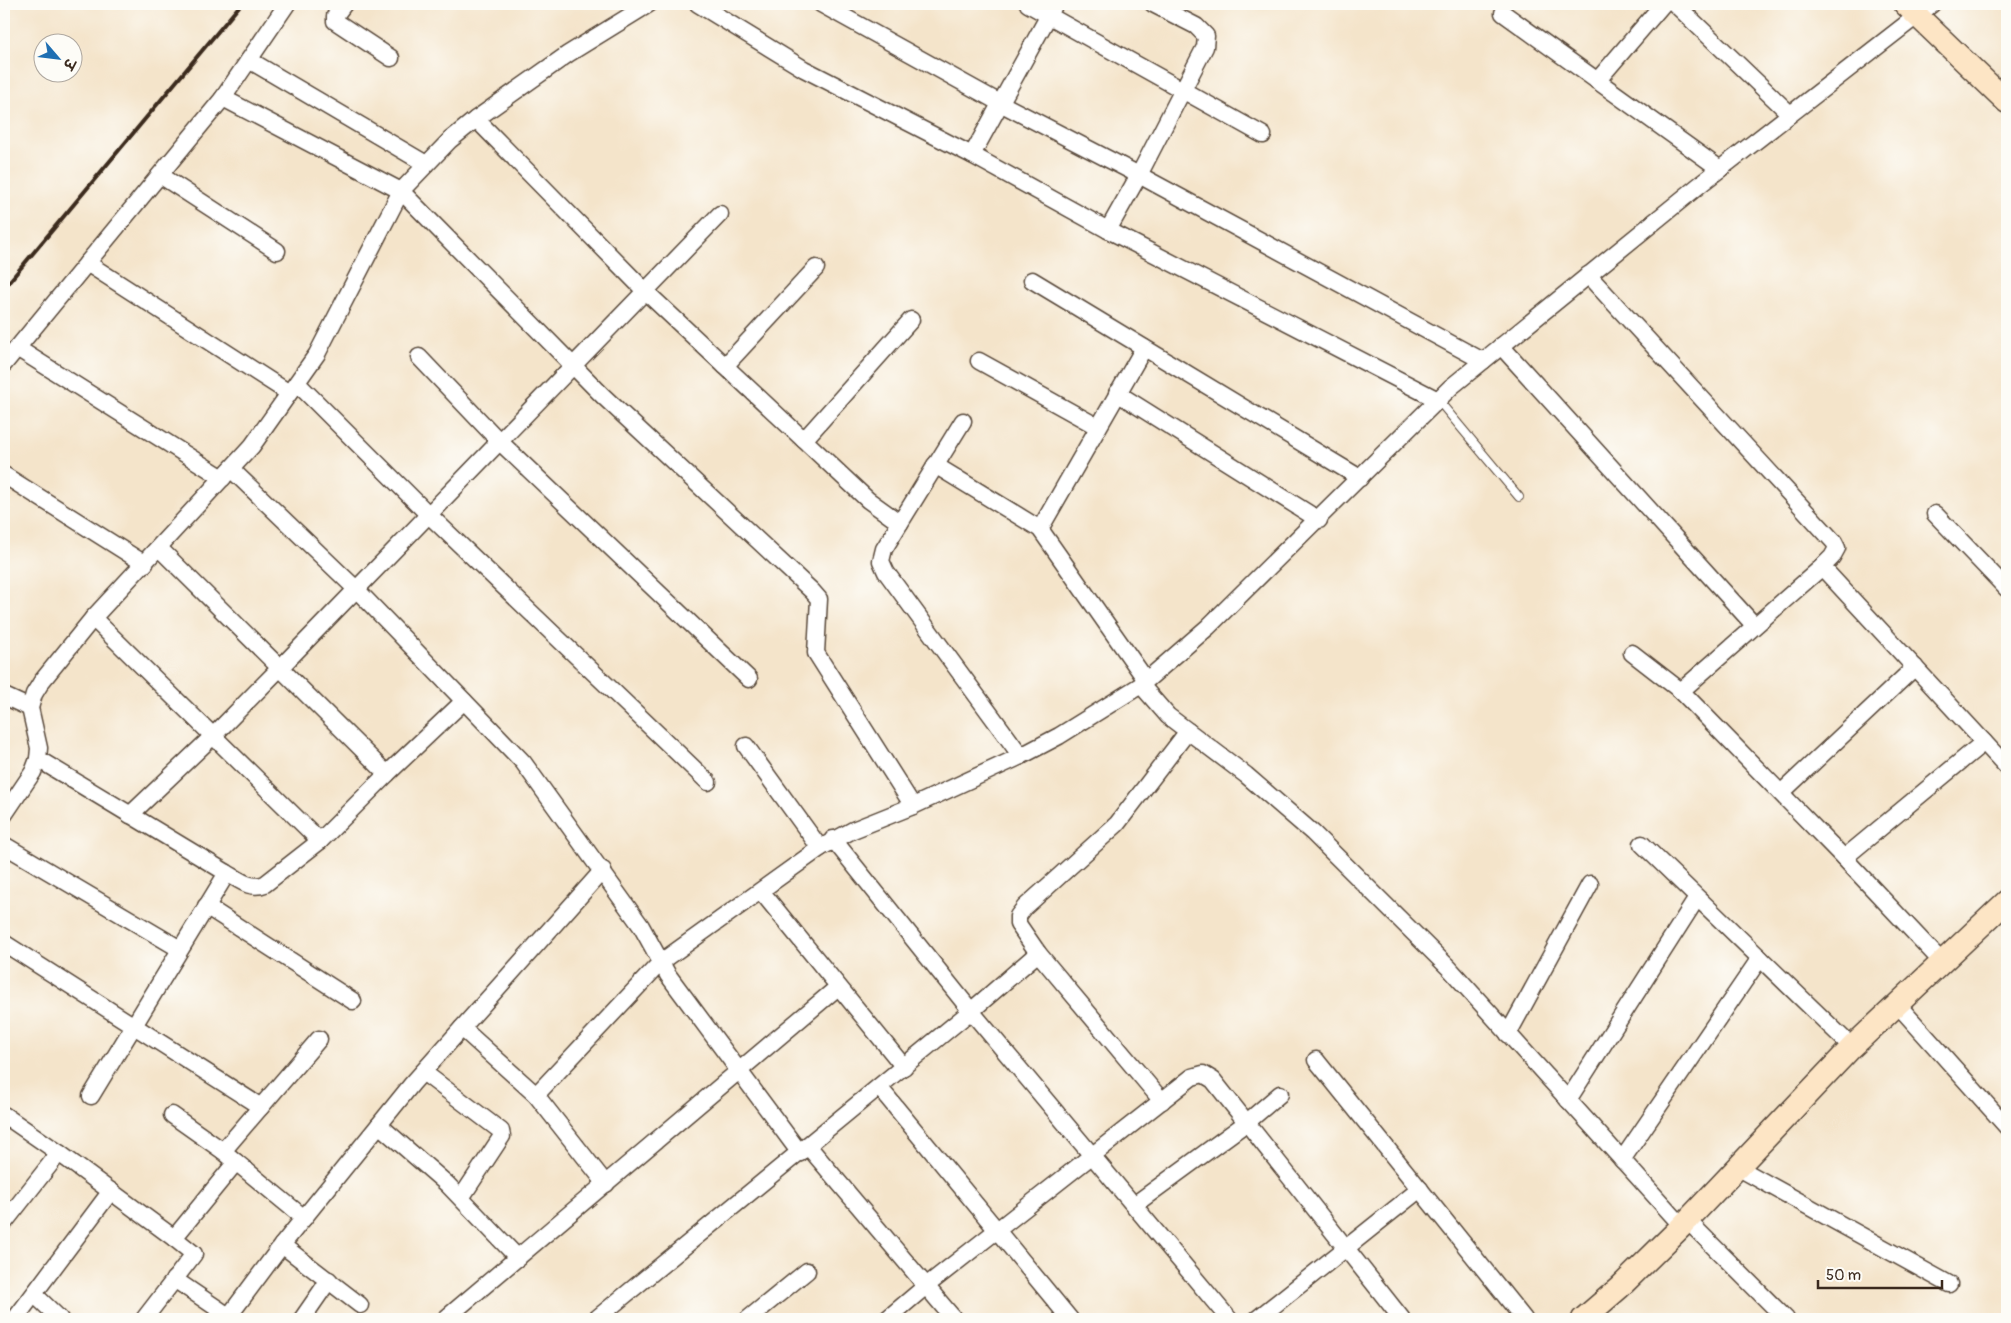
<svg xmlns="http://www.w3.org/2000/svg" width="2011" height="1323" font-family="Pangolin,'Playpen Sans Deva',sans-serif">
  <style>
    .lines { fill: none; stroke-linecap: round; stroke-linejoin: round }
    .lane-casing { stroke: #574638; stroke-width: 10 }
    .street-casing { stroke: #574638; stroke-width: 19 }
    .secondary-casing { stroke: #574638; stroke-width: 25 }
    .lane { stroke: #fff; stroke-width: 8 }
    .street { stroke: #fff; stroke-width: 16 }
    .secondary { stroke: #fde5c5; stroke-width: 22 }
    .rail { stroke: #3b2a1e; stroke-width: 4 }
  </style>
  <rect width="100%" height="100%" fill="#fdfcf7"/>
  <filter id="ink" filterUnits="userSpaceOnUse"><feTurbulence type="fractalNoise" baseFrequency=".02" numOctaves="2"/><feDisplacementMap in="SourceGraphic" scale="10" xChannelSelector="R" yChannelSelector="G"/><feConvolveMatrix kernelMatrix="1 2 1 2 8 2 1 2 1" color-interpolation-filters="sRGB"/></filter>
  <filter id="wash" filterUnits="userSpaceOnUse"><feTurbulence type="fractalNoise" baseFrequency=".0096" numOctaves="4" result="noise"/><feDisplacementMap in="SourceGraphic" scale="20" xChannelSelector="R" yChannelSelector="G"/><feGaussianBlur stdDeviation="1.12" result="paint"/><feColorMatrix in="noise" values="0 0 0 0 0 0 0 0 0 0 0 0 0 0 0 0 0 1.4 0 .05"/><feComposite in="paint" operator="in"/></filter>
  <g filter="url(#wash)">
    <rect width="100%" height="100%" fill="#f4e4ca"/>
  </g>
  <g filter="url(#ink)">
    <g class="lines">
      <g class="lane-casing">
        <path id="lane" d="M1438 400 1519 497"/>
      </g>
      <g class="street-casing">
        <g id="street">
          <path d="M344 4 335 16V21L391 58"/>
          <path d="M698 4 804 69 972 155 1108 230 1438 400"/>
          <path d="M821 4 1000 103 1139 175 1483 361"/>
          <path d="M1028 4 1263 135"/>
          <path d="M1675 4 1790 114"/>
          <path d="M1503 13 1720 169"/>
          <path d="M249 60 426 164"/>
          <path d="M1597 81 1663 4"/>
          <path d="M223 98 401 191 603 396 812 591 819 599 816 653 913 806"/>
          <path d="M476 119 645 291 868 500 900 523"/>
          <path d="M972 155 1055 4"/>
          <path d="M160 175 277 251"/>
          <path d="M1108 230 1139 175 1205 47 1206 36 1196 26 1153 4"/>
          <path d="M87 263 289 393"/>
          <path d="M1588 275 1834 542 1837 548 1832 557 1822 567 1681 691"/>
          <path d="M1032 280 1360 478"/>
          <path d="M1501 346 1754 625"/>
          <path d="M17 348 223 478"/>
          <path d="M419 357 499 441 749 679"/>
          <path d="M979 361 1098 427"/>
          <path d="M4 364 223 98 287 4"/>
          <path d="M725 366 816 268"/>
          <path d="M297 383 428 514 708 782"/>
          <path d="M1117 393 1319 520"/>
          <path d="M963 421 884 549 881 561 886 572 1021 756"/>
          <path d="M804 440 911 320"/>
          <path d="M935 465 1040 529 1146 680"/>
          <path d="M231 469 356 589 523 762 641 926 668 975 800 1153"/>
          <path d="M4 475 145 564"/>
          <path d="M1935 514 2007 589"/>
          <path d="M1040 529 1144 348"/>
          <path d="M159 548 387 774"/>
          <path d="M1822 567 2007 767"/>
          <path d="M93 618 320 841"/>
          <path d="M1632 653 1681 691 1844 858 1941 961"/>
          <path d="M1141 685 1168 716 1246 775 1313 833 1450 969 1682 1226"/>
          <path d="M4 696 30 708"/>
          <path d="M746 746 820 848"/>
          <path d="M38 759 227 873C240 880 250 890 265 884L320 841 387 774 464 701"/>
          <path d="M1781 793 1915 667"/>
          <path d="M4 815 33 772 38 759 39 748 30 708 34 694 42 681 93 618 252 446 317 354 401 191 450 140 476 119 568 54 649 4"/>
          <path d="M130 815 213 736 280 668 720 214"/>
          <path d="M833 839 971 1011 1229 1319"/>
          <path d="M1642 844 1852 1047"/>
          <path d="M4 845 180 949"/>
          <path d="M1844 858 1984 742"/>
          <path d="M761 891 904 1067"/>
          <path d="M206 906 353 1001"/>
          <path d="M4 943 261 1107"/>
          <path d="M1897 1004 2007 1127"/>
          <path d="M462 1028 536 1095 606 1184"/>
          <path d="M1508 1034 1590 884"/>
          <path d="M1316 1060 1524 1319"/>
          <path d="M423 1072 501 1131 502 1136 498 1142 461 1198"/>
          <path d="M879 1087 1070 1319"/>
          <path d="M536 1095 661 962 820 848 853 830 913 806 1021 756 1059 736 1141 685 1208 627 1451 387 1702 183 1932 4"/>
          <path d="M91 1096 227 873"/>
          <path d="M1568 1100 1697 898"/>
          <path d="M1162 1101 1038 953 1018 924V916L1025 907 1117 824 1188 731"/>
          <path d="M4 1115 59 1153 174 1238"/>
          <path d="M172 1115 223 1151"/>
          <path d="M379 1125 447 1184 518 1258"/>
          <path d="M808 1146 954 1319"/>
          <path d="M1622 1160 1760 958"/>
          <path d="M236 1162 304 1218"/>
          <path d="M1737 1167 1949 1284"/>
          <path d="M1134 1205 1246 1123 1280 1094"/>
          <path d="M1687 1220 1786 1319"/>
          <path d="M4 1223 59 1153"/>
          <path d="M282 1245 360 1305"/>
          <path d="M174 1279 233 1319"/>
          <path d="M35 1295 60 1319"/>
          <path d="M229 1316 282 1245 412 1084 603 870"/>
          <path d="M15 1319 111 1191"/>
          <path d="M144 1319 194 1254 174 1238 236 1162 223 1151 319 1039"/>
          <path d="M302 1319 329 1280"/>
          <path d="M445 1319 838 987"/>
          <path d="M596 1319 971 1011 1038 953"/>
          <path d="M748 1319 807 1271"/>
          <path d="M887 1319 926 1286 1192 1077 1203 1074 1213 1080 1402 1319"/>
          <path d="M1257 1319 1420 1189"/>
        </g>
      </g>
      <g class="secondary-casing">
        <g id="secondary">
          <path d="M1905 4 2007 102"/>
          <path d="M1583 1319 1619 1288 1682 1226 1852 1047 2007 901"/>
        </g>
      </g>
      <use href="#lane" class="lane"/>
      <use href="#street" class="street"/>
      <use href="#secondary" class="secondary"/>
      <path class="rail" d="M4 288 241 4"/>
    </g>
  </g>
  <rect width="2011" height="1323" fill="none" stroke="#fdfcf7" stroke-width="20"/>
  <g transform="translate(58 58) rotate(118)"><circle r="24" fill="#fdfcf7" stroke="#afa8a0"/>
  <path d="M0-4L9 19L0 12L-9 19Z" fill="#1f6fb2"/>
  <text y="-8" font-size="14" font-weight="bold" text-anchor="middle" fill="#3b2a1e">उ</text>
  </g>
  <path d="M1818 1280v8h124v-8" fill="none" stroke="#3b2a1e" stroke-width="2.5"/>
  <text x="1826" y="1280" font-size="15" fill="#3b2a1e" stroke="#fdfcf7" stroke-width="4" paint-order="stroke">50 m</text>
</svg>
